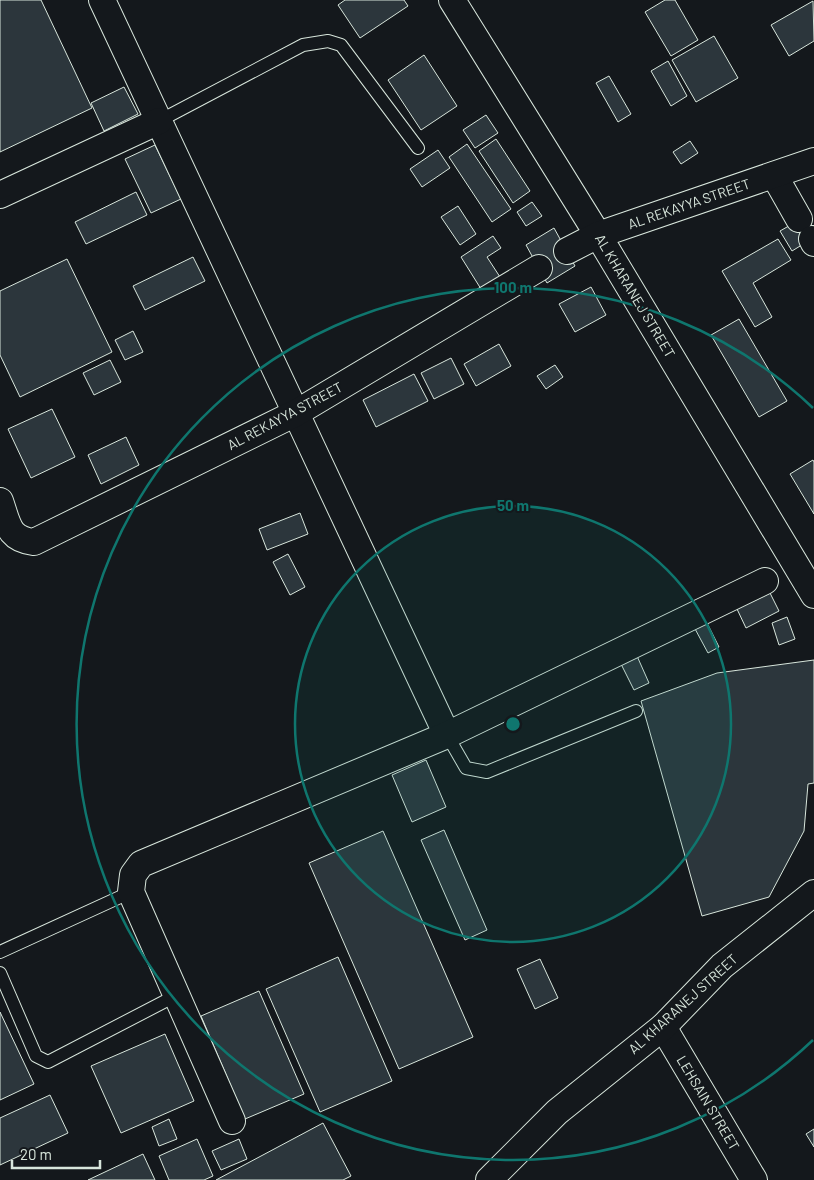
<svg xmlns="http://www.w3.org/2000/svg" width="814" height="1180" font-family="Barlow,sans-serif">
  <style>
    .building { fill: #2c363c; stroke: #d8e6dc }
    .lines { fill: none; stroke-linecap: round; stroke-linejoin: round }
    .service-casing { stroke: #d8e6dc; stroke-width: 14 }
    .minor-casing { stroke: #d8e6dc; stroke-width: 28 }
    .service { stroke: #14181c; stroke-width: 12 }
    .minor { stroke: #14181c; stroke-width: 26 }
    .ring { fill: none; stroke: #0f766e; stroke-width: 2.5 }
    .labels { text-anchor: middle; stroke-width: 4; stroke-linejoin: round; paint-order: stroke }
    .street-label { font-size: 14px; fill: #d8e6dc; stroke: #14181c }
    .centre { fill: #0f766e; stroke: #14181c; stroke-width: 2.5 }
    .ring-label { font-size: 15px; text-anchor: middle; font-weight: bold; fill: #0f766e; stroke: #14181c; stroke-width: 4; stroke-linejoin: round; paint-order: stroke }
  </style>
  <rect width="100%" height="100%" fill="#14181c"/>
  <g class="building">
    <path d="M0 0H41L92 108 0 152Z"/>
    <path d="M345 0H404L408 6 360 38 338 5Z"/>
    <path d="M665 0H675L698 40 671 56 645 12Z"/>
    <path d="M813 1 814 41 789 56 771 25Z"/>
    <path d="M714 36 738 78 696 102 672 60Z"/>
    <path d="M424 55 457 106 421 130 388 80Z"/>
    <path d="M668 61 687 96 671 106 651 71Z"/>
    <path d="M609 76 631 114 618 122 596 83Z"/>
    <path d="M124 87 138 114 104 131 91 103Z"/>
    <path d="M486 115 498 133 475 148 463 130Z"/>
    <path d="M496 139 530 191 513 203 479 151Z"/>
    <path d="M690 141 698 153 681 164 673 152Z"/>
    <path d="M467 144 511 209 492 222 449 157Z"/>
    <path d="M155 145 181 199 151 213 125 159Z"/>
    <path d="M438 150 450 168 422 187 410 169Z"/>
    <path d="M136 192 147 215 86 244 75 222Z"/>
    <path d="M532 202 542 216 526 226 517 212Z"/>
    <path d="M458 206 476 234 460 245 441 217Z"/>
    <path d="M794 223 805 243 792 251 780 231Z"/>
    <path d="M554 228 575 266 547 283 526 245Z"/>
    <path d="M493 236 501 248 487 257 500 277 481 289 461 257Z"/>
    <path d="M778 239 791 260 753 283 772 317 755 327 722 271Z"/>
    <path d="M193 257 205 281 145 310 133 286Z"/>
    <path d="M67 259 112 352 20 397 0 355V291Z"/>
    <path d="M591 287 606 315 575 332 559 304Z"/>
    <path d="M739 319 787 401 759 417 711 335Z"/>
    <path d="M133 331 143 352 125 360 115 340Z"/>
    <path d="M499 344 511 366 476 386 464 364Z"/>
    <path d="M451 358 464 384 434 399 421 373Z"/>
    <path d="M110 360 121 382 94 395 83 373Z"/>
    <path d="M555 365 563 377 546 389 537 376Z"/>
    <path d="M414 374 428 401 376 427 363 400Z"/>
    <path d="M52 409 75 457 31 478 8 429Z"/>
    <path d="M126 437 139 465 101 484 88 455Z"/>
    <path d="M813 460 814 462V514L790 474Z"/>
    <path d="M300 513 308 534 267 550 259 529Z"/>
    <path d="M288 554 305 587 290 595 273 562Z"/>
    <path d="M770 593 779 611 746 628 737 609Z"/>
    <path d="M787 617 795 639 779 645 772 623Z"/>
    <path d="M706 621 719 647 708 653 694 627Z"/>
    <path d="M637 656 649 683 634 690 621 664Z"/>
    <path d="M814 660V783L808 784 804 831 769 897 702 916 641 701 717 673Z"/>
    <path d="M426 760 446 807 412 822 392 775Z"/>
    <path d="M444 830 487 930 465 940 421 840Z"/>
    <path d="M383 831 473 1037 399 1069 309 863Z"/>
    <path d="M338 957 392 1081 320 1112 266 989Z"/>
    <path d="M540 959 558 998 535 1009 517 969Z"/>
    <path d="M259 991 304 1094 245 1119 201 1016Z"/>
    <path d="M0 1012 34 1084 0 1100Z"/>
    <path d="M165 1034 194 1101 121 1133 91 1066Z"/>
    <path d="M50 1095 68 1133 0 1165V1118Z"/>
    <path d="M169 1119 177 1139 159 1146 152 1127Z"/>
    <path d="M323 1123 351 1176 343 1180H216Z"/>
    <path d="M814 1129V1147L806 1134Z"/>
    <path d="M197 1139 213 1176 204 1180H169L159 1156Z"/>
    <path d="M239 1139 247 1159 221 1170 212 1151Z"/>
    <path d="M143 1154 155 1180H88Z"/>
  </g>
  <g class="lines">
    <g class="service-casing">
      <g id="service">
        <path d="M159 121 303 45 328 41 341 45 418 148"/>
        <path d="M447 735 466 768 487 772 636 711"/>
        <path d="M0 952 131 892"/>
        <path d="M0 973 36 1056 48 1062 177 995"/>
      </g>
    </g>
    <g class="minor-casing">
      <g id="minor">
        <path d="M102 0 447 735"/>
        <path d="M452 0 598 235 814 595"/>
        <path d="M774 175 799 219"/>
        <path d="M0 195 159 121"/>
        <path d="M812 239 814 243"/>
        <path d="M567 251 598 235 814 161"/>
        <path d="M0 501C8 524 8 539 34 542L296 413 539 268"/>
        <path d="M663 1027 754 1180"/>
        <path d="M232 1121 131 892 133 875 141 864 447 735 765 581"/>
        <path d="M489 1180 557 1112 663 1027 722 966 814 893"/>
      </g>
    </g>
    <use href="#service" class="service"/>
    <use href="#minor" class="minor"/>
  </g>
  <circle cx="513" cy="724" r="218" fill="#0f766e" fill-opacity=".12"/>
  <g class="ring">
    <circle cx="513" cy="724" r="218"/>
    <path d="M813 1040A436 436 0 1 1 813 408"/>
  </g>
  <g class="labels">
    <g class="street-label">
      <text transform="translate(689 204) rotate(-19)" y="5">AL REKAYYA STREET</text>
      <text transform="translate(635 296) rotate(59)" y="5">AL KHARANEJ STREET</text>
      <text transform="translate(285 416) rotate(-28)" y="5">AL REKAYYA STREET</text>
      <text transform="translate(683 1004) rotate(-42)" y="5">AL KHARANEJ STREET</text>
      <text transform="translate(708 1103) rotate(59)" y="5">LEHSAIN STREET</text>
    </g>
  </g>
  <circle cx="513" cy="724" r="8" class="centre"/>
  <g class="ring-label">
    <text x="513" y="293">100 m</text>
    <text x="513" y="511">50 m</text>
  </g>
  <path d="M12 1160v8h88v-8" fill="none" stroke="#d8e6dc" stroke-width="2.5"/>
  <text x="20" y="1160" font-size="15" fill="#d8e6dc" stroke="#14181c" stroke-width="4" paint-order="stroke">20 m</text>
</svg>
